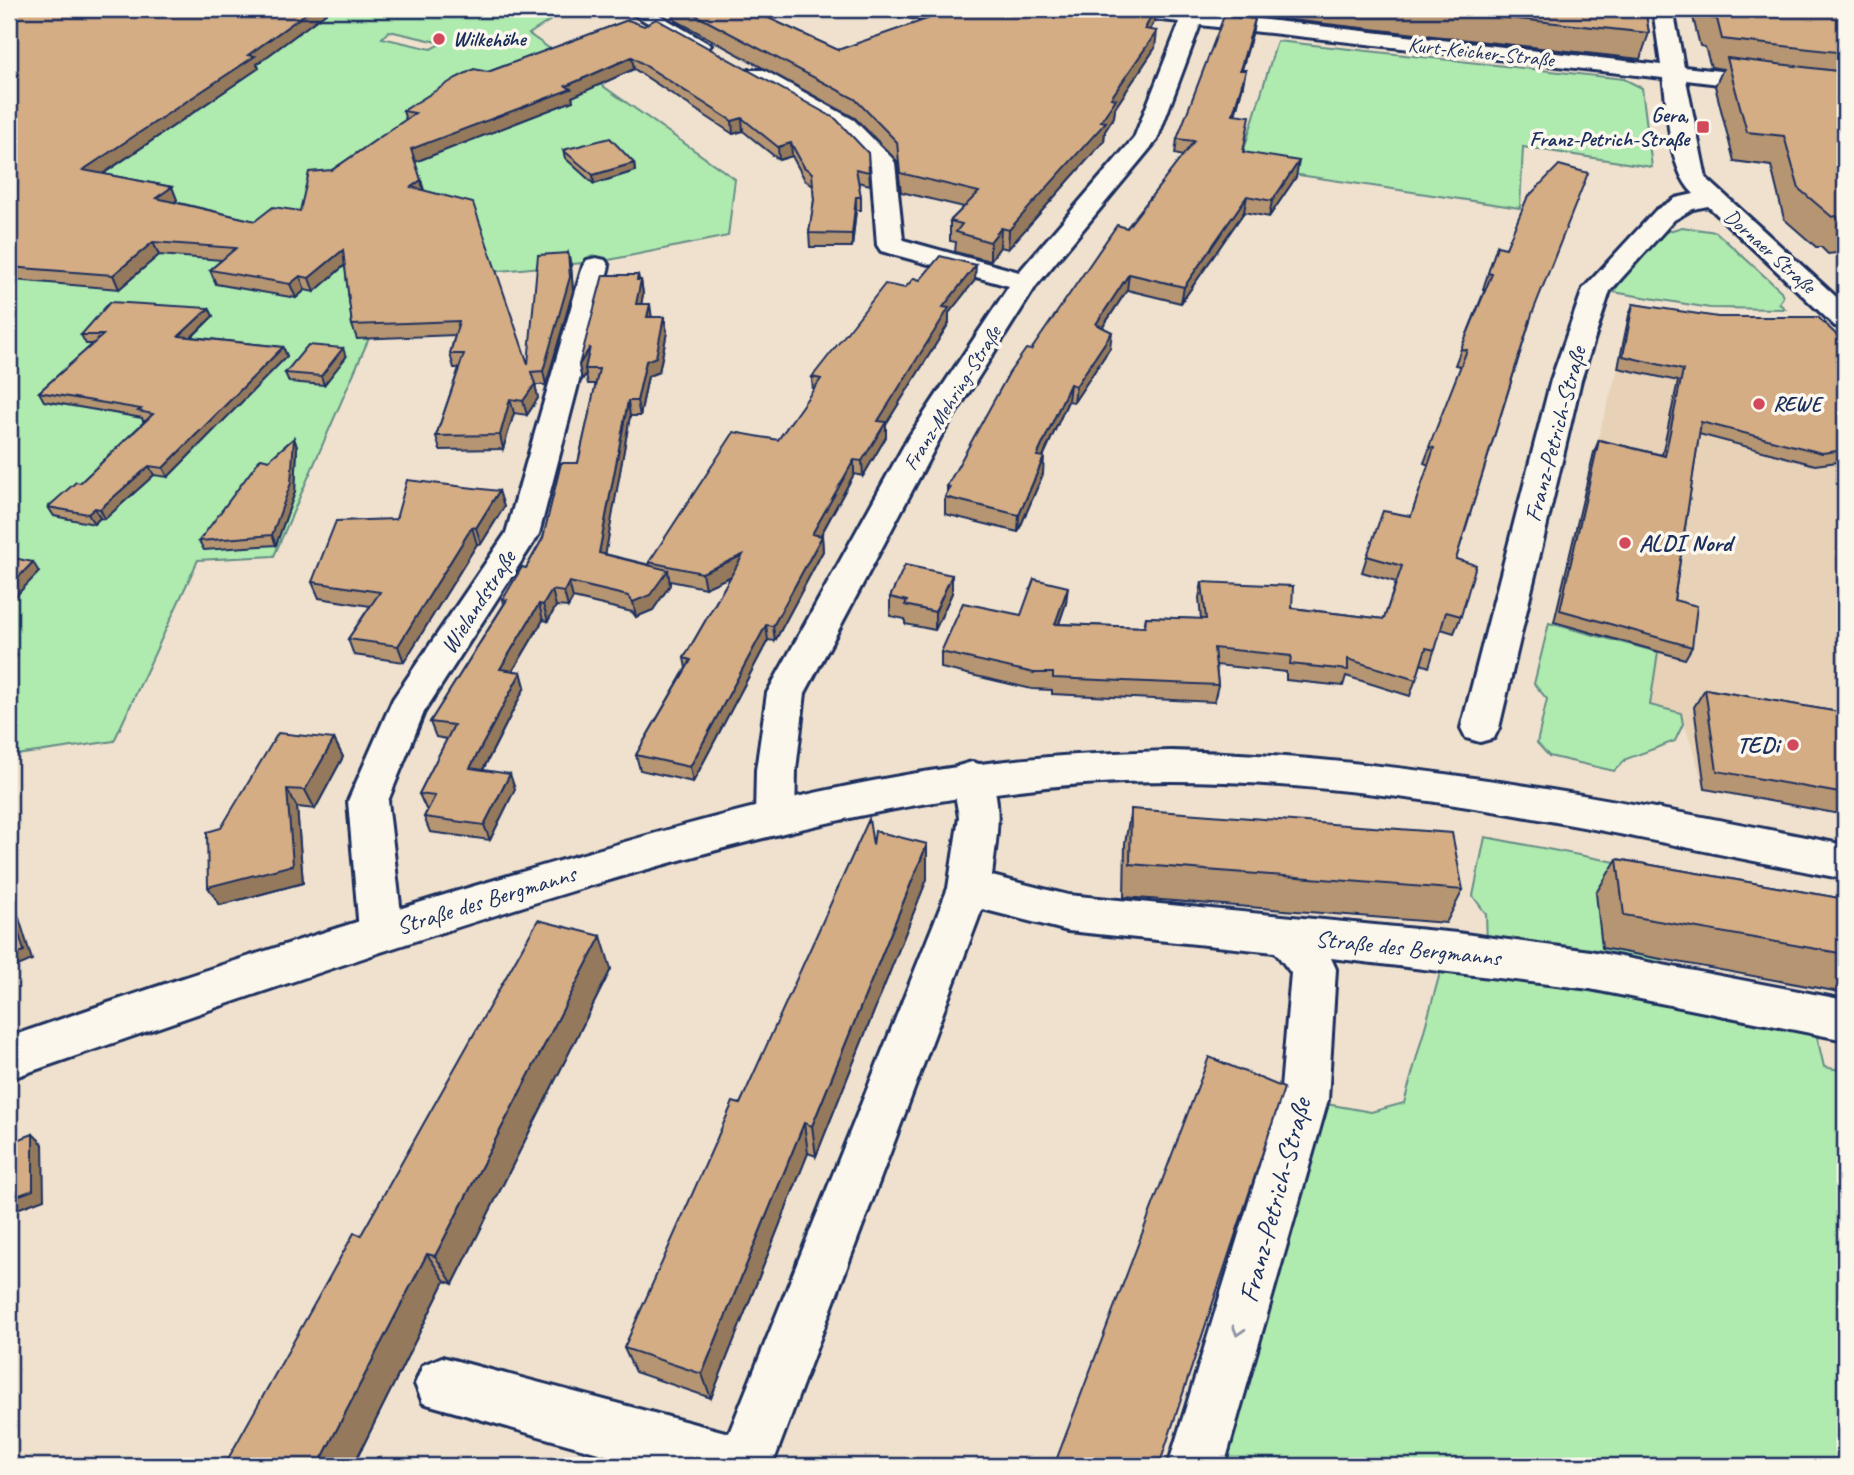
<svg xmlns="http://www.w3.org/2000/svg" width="1854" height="1475" font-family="Caveat,sans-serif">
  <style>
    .built { fill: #e7d1b7 }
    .green { fill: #afeaaf; stroke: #658c86; stroke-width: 2; fill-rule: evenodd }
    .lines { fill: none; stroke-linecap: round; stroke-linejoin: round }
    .minor-casing { stroke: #1b2f5e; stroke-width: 6 }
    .major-casing { stroke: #1b2f5e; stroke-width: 6 }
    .minor { fill: #fbf7ec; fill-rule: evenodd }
    .major { fill: #fbf7ec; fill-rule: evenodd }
    .wall { fill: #b69572; stroke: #1b2f5e; stroke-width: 2 }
    .shaded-wall { fill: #94795d; stroke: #1b2f5e; stroke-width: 2 }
    .building { fill: #d4ad85; stroke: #1b2f5e; stroke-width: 2 }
    .oneway { stroke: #8b93a5 }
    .poi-dot { fill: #d1495b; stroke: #fbf7ec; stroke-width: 2.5 }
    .labels { text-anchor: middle; stroke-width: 7; stroke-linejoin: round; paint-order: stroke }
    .far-poi-label { font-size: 21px; font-weight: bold; fill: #1b2f5e; stroke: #fbf7ec; text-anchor: start }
    .far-street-label { font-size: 21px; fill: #1b2f5e; stroke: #fbf7ec }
    .street-label { font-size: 24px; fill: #1b2f5e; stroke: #fbf7ec }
    .poi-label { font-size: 24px; font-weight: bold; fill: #1b2f5e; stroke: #fbf7ec; text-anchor: start }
    .near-street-label { font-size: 28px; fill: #1b2f5e; stroke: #fbf7ec }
  </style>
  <rect width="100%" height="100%" fill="#efe1cd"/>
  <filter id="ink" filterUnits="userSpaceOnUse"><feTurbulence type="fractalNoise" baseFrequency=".0143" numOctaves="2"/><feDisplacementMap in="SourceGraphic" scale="14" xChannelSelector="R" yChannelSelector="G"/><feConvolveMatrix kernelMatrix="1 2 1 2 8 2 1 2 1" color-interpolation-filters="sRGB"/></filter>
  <g filter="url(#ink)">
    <path class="built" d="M1845 360V815L1705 789 1681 713 1650 705 1658 652 1554 622 1594 452 1618 368Z"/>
    <g class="green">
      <path d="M182 9H568L529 34 735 179 728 236 604 261 479 273 376 322 274 556 198 560 114 741 9 756V664L18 655 9 651V16ZM389 31 442 43 431 49 382 38Z"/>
      <path d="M1277 41 1624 79 1642 88 1652 167 1523 147 1520 208 1239 166Z"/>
      <path d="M1682 227 1716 232 1781 291 1783 297 1779 303 1785 309 1710 308 1613 292 1659 234Z"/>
      <path d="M1549 623 1658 652 1650 705 1681 713 1683 724 1675 741 1626 759 1614 771 1549 756 1537 743 1547 699 1534 684Z"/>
      <path d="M1485 837 1845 906 1602 948 1660 959 1662 975 1487 944 1486 914 1473 896Z"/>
      <path d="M1445 955 1815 1028 1824 1067 1845 1071V1466H1195L1304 1100 1371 1112 1404 1103Z"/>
    </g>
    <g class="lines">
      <g class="minor-casing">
        <g id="minor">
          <path d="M624 9H649L711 45 707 49H693Z"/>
          <path d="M1107 9H1206L1205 13 1661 65 1653 9H1673L1684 67 1845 85V99L1686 80 1706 178 1845 305V328L1835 326 1708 206 1693 209 1674 220 1610 291 1581 380 1499 728 1494 738 1480 742 1466 738 1461 728 1551 380 1583 289 1656 210 1676 198 1694 194C1667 168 1669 113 1663 78L1200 25 1157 140 1036 286 940 438 805 693 796 770 795 817 789 828 775 833 761 828 755 817 756 770 767 693 908 438 1009 286 881 251 877 245 871 165 838 130 745 75 748 70H764L854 120 892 158 895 163 903 240 1019 272 1134 138 1180 22 1117 15Z"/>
          <path d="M596 258 605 260 609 266 539 534 424 712 388 801 403 931 396 944 381 949 366 944 359 931 348 801 393 699 506 533 583 266 587 260Z"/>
          <path d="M972 762 986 766C1005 801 996 839 992 876L1068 895 1457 933 1590 951 1845 1000V1040L1590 989 1331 958 1336 969 1328 1100 1224 1466H1168L1280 1100 1291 973 1275 952 1068 931 982 909 772 1466H644L423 1403 415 1384 423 1365 442 1357 729 1433 948 888 959 817 952 777 958 766Z"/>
        </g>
      </g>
      <g class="major-casing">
        <path id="major" d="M1171 751C1399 757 1622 800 1845 845V879C1622 836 1399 781 1171 781 967 781 770 832 576 890 385 948 197 1014 9 1079V1037C176 979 345 924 515 874 651 834 789 793 930 771 1010 758 1090 753 1171 751Z"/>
      </g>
      <use href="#minor" class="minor"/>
      <use href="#major" class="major"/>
    </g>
    <g class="wall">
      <path d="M9 9H331L257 64 259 68 103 174 172 187 177 200 175 202 255 221 300 211 332 170 406 120 403 111 488 72 628 20 868 153 870 185 858 182 861 197V210H856L852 247H810L809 233 814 200 813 186 805 180 792 156 779 160 743 131 733 134 634 69 572 97 573 101 415 162 424 190 528 364 568 253 571 266 573 291 546 385H535L538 398 527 415 514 413 503 449 440 450 436 436 459 368H454L450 354 455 335 357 339 352 325 345 265 314 292 305 290 296 298 216 284 210 270 222 260 159 255 119 289 14 280 9 285Z"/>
      <path d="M351 9H386L381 12Z"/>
      <path d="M673 9H749L838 50 923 21 893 16V9H1156L1154 22 1150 30 1155 48 1115 108 1114 117 1105 131 1104 141 1008 249 1000 247 990 261 955 252 956 242 950 241V221L964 207 901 192 897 161 855 118 675 20Z"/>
      <path d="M1229 9H1645L1649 33 1640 59 1228 13Z"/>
      <path d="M1691 9H1835L1844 32H1845V252L1828 254 1821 247H1816L1784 219 1771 166 1734 161 1715 86 1723 69 1711 67 1705 47 1700 46Z"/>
      <path d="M1252 34 1242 70 1243 85 1235 115 1244 152 1296 177 1269 217 1244 212 1181 303 1127 290 1103 327 1110 348 1074 402 1068 401 1043 457V474L1018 532 945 514V497L947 493V486L1031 350 1183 156 1175 154 1177 139Z"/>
      <path d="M563 150 634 163 635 171 594 184 565 158Z"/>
      <path d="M1497 246 1530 321 1456 559 1461 616 1454 633 1441 629 1429 667 1421 664 1410 696 1346 676 1343 686 1286 680V672L1216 665 1218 685 1214 702 1052 694V690L1032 689 941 668V652L1021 615 1066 603 1059 624 1144 627 1146 617 1201 619 1199 598 1202 582 1292 608 1384 619 1396 582 1362 572 1367 556 1411 516 1429 465 1424 463 1461 366 1455 365 1461 349 1485 289H1483Z"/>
      <path d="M638 275 639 280H641L643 294 641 304 652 317H664L667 332 659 372 648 376 640 416H630L605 554 650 565 649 562 778 440 813 391 812 377 905 288 920 280H975L949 313V323L886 424V437L863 476 854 474 821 535 822 536 823 551 775 641 768 640 693 782 640 770 636 755 686 668 684 658 731 576 705 588 670 581V585L653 610 636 617 632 612 573 598 568 607 556 606 548 621 543 620 513 671 521 672 525 687 483 770 515 789 490 840 430 832 424 817 428 809H426L419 794 447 739 436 737 430 722 504 604 503 599 526 568 543 538 578 463 596 384H588L586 374 582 380 579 365Z"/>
      <path d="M1633 304 1845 343V461L1815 465 1699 434 1674 600 1692 647 1685 659 1554 622 1594 452 1599 440 1662 455 1678 381 1618 368 1629 315Z"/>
      <path d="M209 308 213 316 192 337 283 347 287 356 168 477 154 475 105 519 100 518 94 524 54 516 48 507 80 483 145 421H143L142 418 44 401 39 392 93 344H86L81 335Z"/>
      <path d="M346 357 324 385 289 382 285 373Z"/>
      <path d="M294 438 297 447 295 492 276 545 204 550 199 541 269 460Z"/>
      <path d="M499 491 504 507 481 544H477L404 662 354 655 348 639 370 606 319 598 312 582 396 519Z"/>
      <path d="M952 575V593L935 630 905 624V619L890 616V597Z"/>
      <path d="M1705 689 1845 713V815L1705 789 1694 707Z"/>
      <path d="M334 739 343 757 315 809 297 807 303 883 220 905 208 887 221 828Z"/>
      <path d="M1131 809 1463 890 1446 923 1124 897 1125 843Z"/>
      <path d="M873 845 927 879 816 1156 808 1153 711 1398 635 1372 624 1348 740 1104Z"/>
      <path d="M1617 859 1845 899V993L1602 948 1596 893Z"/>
      <path d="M611 969 453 1284 445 1281 353 1466H224L361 1235Z"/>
    </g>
    <g class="shaded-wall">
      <path d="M312 9H331L257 64 259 68 89 183 83 170 248 55Z"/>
      <path d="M1154 9H1156L1154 22 1143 46 1145 29Z"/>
      <path d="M1255 19 1252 34 1237 84 1240 70Z"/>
      <path d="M1157 31 1155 48 1115 108 1114 117 1105 131 1104 141 1008 249 1009 230 1101 121 1111 98Z"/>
      <path d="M632 57 634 69 572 97 573 101 415 162 411 149 566 86Z"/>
      <path d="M1246 70 1243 85 1231 130 1233 114Z"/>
      <path d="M742 118 743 131 733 134 732 121Z"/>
      <path d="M791 143 792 156 779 160 778 147Z"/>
      <path d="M1299 161 1296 177 1269 217 1272 201Z"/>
      <path d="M634 163 635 171 594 184 593 175Z"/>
      <path d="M421 180 424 193 411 187Z"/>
      <path d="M172 187 177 200 162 211 156 198Z"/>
      <path d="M1247 196 1244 212 1181 303 1184 287Z"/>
      <path d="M856 197V210L852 247V234Z"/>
      <path d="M1001 228 1000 247 990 261V242Z"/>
      <path d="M153 242 159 255 119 289 113 275Z"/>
      <path d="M343 250 347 263 314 292 309 278Z"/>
      <path d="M568 253 571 266 573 291 546 385 543 371Z"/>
      <path d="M976 265 975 280 949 313V323L886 424V437L863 476 862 461 878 421 943 307Z"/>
      <path d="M9 270 14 280 9 285Z"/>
      <path d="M1129 274 1127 290 1094 340 1096 324Z"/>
      <path d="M638 275 640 286 641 280 643 294 639 319 636 304Z"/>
      <path d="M300 276 305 290 296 298 290 284Z"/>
      <path d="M650 304 652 319 647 317Z"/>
      <path d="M209 308 213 316 183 345 179 336Z"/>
      <path d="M664 317 667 332 659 372 648 376 640 416 637 401 646 361Z"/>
      <path d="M1112 332 1110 348 1074 402 1076 386Z"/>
      <path d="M283 347 287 356 168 477 163 468Z"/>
      <path d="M590 347 585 369 586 374 582 380 579 365Z"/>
      <path d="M343 348 346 357 324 385 321 376Z"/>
      <path d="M535 384 538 398 527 415 523 401Z"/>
      <path d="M1070 384 1068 401 1036 472 1037 456Z"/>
      <path d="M510 399 514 413 503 449 500 435Z"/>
      <path d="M628 401 630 416 603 568 599 553Z"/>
      <path d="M294 438 297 447 295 492 276 545 272 535Z"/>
      <path d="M1044 457 1043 474 1018 532 1019 515Z"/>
      <path d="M854 460V474L813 549 812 534Z"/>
      <path d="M149 466 154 475 105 519 100 509Z"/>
      <path d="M499 491 504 507 481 544 476 528Z"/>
      <path d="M95 508 100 518 94 524 88 514Z"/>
      <path d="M472 527 477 544 404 662 398 646Z"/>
      <path d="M822 536 823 551 775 641 773 626Z"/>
      <path d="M743 555 745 570 705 588 702 573Z"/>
      <path d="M33 562 39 572 9 603V587Z"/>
      <path d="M668 570 670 585 653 610 636 617 633 602Z"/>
      <path d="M952 575V593L935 630V612Z"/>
      <path d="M569 582 573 598 568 607 564 592Z"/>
      <path d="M1068 587 1066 603 1053 640 1055 624Z"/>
      <path d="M552 590 556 606 548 621 543 605Z"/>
      <path d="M539 604 543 620 505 684 500 669Z"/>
      <path d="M766 625 768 640 693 782 690 767Z"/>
      <path d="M521 672 525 687 476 783 470 768Z"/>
      <path d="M334 739 343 757 315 809 305 790Z"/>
      <path d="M510 774 515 789 490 840 484 825Z"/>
      <path d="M287 789 297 807 303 883 220 905 208 887Z"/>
      <path d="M927 844V879L816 1156 812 1126Z"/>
      <path d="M9 898 15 905 32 960 9 970Z"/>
      <path d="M601 936 611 969 453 1284 435 1256Z"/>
      <path d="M804 1123 808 1153 711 1398 702 1374Z"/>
      <path d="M33 1134 43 1144 44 1199 9 1212V1199Z"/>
      <path d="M427 1254 445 1281 353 1466H318Z"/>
    </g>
    <g class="building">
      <path d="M9 9H312L248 55 255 56 83 170 172 187 156 198 255 221 273 207 300 211 309 172 332 170 415 113 403 111 456 78 474 69 488 72 628 20 644 26 656 19 836 119 868 153 869 172 856 169 861 197H856L852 234 809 233 814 200 812 173 804 167 791 143 778 147 742 118 732 121 632 57 566 86 571 89 411 149 421 180 411 187 473 203 528 364 538 255 568 253 570 277 543 371 531 372 535 384 523 401 510 399 500 435 436 436 464 354H450L459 321 352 325 343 250 309 278 300 276 290 284 210 270 236 248 153 242 113 275 9 267Z"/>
      <path d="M684 9H749L838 50 956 9H951H1154L1145 29 1157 31 1111 98 1116 99 1101 121 1106 122 1009 230 1001 228 990 242 956 232 962 224 950 221 979 192 900 173 897 142 855 99Z"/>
      <path d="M1424 9H1645L1649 33Z"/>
      <path d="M1708 9H1835L1844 32H1845V53L1722 39 1717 19 1711 18Z"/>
      <path d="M1224 16 1255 19 1240 70H1246L1233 114 1250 116 1243 152 1299 161 1272 201 1247 196 1184 287 1129 274 1096 324 1112 332 1076 386 1070 384 1037 456 1044 457 1019 515 945 497 950 487 947 486 1009 373 1026 349 1031 350 1117 225 1127 228 1194 141 1177 139Z"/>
      <path d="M1727 58 1845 72V223L1836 216 1832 217 1799 189 1784 136 1747 132Z"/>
      <path d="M610 138 634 163 593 175 563 150Z"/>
      <path d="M1559 165 1588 173 1532 314 1456 559 1476 565 1461 616 1446 612 1435 650 1426 648 1416 680 1348 659V670L1290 664 1291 656 1214 648 1218 685 1053 678V673H1034L941 652 963 603 1021 615 1034 579 1068 587 1055 624 1145 627 1146 617 1206 619 1202 582 1293 586 1292 608 1384 619 1402 566 1367 556 1383 511 1411 516 1434 448 1429 447 1467 350 1461 349 1492 274 1488 273 1497 246 1506 248 1527 198Z"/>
      <path d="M940 256 976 265 943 307 949 308 878 421 886 422 862 461 854 460 812 534 822 536 773 626 766 625 690 767 636 755 691 660 684 658 743 555 702 573 649 562 734 432 778 440 821 379 812 377 885 284 905 288 914 278 920 280Z"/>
      <path d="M603 275H638L637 280H641L636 304H650L647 317H664L656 357 646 361 637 401H628L599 553 668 570 650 595 633 602 628 596 569 582 564 592 552 590 543 605 539 604 500 669 521 672 470 768 510 774 484 825 424 817 435 796 419 794 454 725 430 722 507 600 503 599 522 567 526 568 543 538 561 463H578L599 369H585L590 347 579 365Z"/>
      <path d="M110 302 209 308 179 336 283 347 163 468 149 466 100 509 95 508 88 514 48 507 76 482 80 483 153 414 138 411 141 409 39 392 103 335H81Z"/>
      <path d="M1633 304 1718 317H1818L1845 343V450L1822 453 1701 422 1674 600 1697 606 1692 647 1560 610 1599 440 1665 456 1683 370 1623 356Z"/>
      <path d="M308 345 343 348 321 376 285 373Z"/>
      <path d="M294 438 291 483 272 535 199 541 261 458 269 460Z"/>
      <path d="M407 480 499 491 476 528 472 527 398 646 348 639 380 592 312 582 336 521 396 519Z"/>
      <path d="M9 557 33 562 9 587Z"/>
      <path d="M905 565 952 575 935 612 905 605 907 601 890 597Z"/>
      <path d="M1705 689 1845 713V794L1717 771Z"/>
      <path d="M278 733 334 739 305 790 287 789 293 865 208 887 207 832 221 828Z"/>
      <path d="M1131 809 1452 833 1463 890 1130 864Z"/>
      <path d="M869 819 873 845 875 831 927 844 812 1126 804 1123 702 1374 624 1348 733 1102 740 1104Z"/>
      <path d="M1617 859 1845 899V954L1624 915Z"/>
      <path d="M9 902 24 951 9 958Z"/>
      <path d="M538 920 601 936 435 1256 427 1254 318 1466H224L354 1233 361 1235Z"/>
      <path d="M1209 1057 1284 1088 1159 1466H1054Z"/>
      <path d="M33 1134V1190L9 1199V1143Z"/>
    </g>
    <defs><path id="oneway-chevron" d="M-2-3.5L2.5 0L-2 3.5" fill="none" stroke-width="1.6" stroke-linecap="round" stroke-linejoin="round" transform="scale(1.75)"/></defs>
    <use class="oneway" href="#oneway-chevron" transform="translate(1238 1331) rotate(107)"/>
  </g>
  <g class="poi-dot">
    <circle cx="439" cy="39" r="7"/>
    <rect x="1696" y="120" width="14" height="14" rx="3.5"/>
    <circle cx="1759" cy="404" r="7"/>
    <circle cx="1625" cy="543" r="7"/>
    <circle cx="1793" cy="745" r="7"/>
  </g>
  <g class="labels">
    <g class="far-poi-label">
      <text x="453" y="46">Wilkehöhe</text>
      <text x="1689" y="122" text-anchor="end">Gera,<tspan x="1689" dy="24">Franz-Petrich-Straße</tspan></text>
      <text x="1773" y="411">REWE</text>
    </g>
    <g class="far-street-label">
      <text transform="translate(1481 52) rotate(6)" y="7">Kurt-Keicher-Straße</text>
      <text transform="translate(1770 251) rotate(42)" y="7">Dornaer Straße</text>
      <text transform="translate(952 398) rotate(-58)" y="7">Franz-Mehring-Straße</text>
    </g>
    <g class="street-label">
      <text transform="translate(1555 434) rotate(-75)" y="8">Franz-Petrich-Straße</text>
      <text transform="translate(478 602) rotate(-57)" y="8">Wielandstraße</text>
      <text transform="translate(486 900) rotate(-17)" y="8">Straße des Bergmanns</text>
      <text transform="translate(1408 948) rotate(6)" y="8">Straße des Bergmanns</text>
    </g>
    <g class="poi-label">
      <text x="1639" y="551">ALDI Nord</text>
      <text x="1779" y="753" text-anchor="end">TEDi</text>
    </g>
    <g class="near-street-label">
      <text transform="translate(1274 1200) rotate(-75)" y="10">Franz-Petrich-Straße</text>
    </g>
  </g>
  <rect width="1854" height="1475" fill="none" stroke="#fbf7ec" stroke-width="35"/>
  <rect x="18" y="18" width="1819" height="1440" fill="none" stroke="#1b2f5e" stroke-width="2.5" filter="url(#ink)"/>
</svg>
